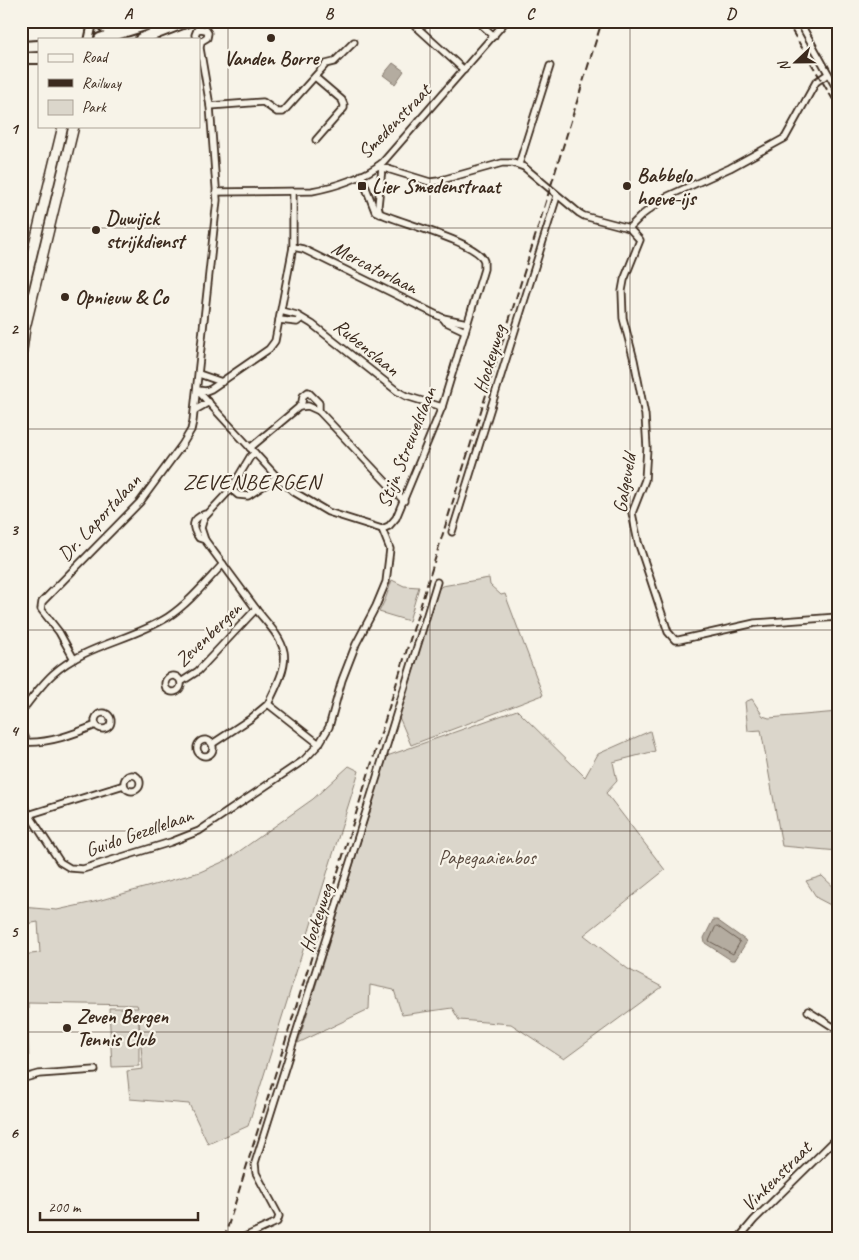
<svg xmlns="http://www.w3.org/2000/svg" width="859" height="1260" font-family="Caveat,sans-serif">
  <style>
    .green { fill: #dbd6cb; stroke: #8b8074 }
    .water { fill: #b4aca0; stroke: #84786c }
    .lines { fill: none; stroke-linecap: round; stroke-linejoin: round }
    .shore { stroke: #6b5e52; stroke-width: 1 }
    .minor-casing { stroke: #3b2a1e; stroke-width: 9 }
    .tertiary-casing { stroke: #3b2a1e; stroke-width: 11 }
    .primary-casing { stroke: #3b2a1e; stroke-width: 12 }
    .trunk-casing { stroke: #3b2a1e; stroke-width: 14 }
    .minor { stroke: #f7f3e8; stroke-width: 5.5 }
    .tertiary { stroke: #f7f3e8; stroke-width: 7 }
    .primary { stroke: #f7f3e8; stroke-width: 9 }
    .trunk { stroke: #f7f3e8; stroke-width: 10 }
    .rail { stroke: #3b2a1e; stroke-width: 2; stroke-dasharray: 8 4; stroke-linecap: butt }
    .grid { fill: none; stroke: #3b2a1e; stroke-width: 1; stroke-opacity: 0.55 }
    .poi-dot { fill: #3b2a1e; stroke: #f7f3e8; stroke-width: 2 }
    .labels { text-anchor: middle; stroke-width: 4.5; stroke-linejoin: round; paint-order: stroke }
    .poi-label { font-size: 20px; font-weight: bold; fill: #3b2a1e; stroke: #f7f3e8; text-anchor: start }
    .street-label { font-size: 20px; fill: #3b2a1e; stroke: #f7f3e8 }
    .park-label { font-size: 20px; fill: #5b4c41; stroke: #f7f3e8 }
    .quarter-label { font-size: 22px; letter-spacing: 1px; fill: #3b2a1e; stroke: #f7f3e8 }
    .neatline { fill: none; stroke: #3b2a1e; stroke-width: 2 }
    .grid-label { font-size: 16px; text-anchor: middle; font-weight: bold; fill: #3b2a1e }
  </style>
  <rect width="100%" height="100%" fill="#f7f3e8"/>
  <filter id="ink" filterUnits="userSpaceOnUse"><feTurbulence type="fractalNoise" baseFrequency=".02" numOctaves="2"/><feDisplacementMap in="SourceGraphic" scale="10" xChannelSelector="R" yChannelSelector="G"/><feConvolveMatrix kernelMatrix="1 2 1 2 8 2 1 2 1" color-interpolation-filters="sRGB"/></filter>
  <g filter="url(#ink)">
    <g class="green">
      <path d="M489 578 490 585 501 595 505 594 543 695 411 745 399 717 437 590 442 586Z"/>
      <path d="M392 580 404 586 419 587 409 621 379 612 385 600Z"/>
      <path d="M752 699 763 716 769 718 838 712V851L782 846 761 730 748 731 745 702Z"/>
      <path d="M517 710 585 777 598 754 650 731 655 751 613 762 617 781 606 793 665 870 584 935 628 969 662 987 564 1059 511 1024 459 1020 452 1008 402 1015 394 990 370 985 369 1009 298 1043 387 756Z"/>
      <path d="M349 766 359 771 248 1126 208 1144 189 1104 130 1099 127 1071 143 1069 139 1022V1066L112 1067 109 1008H138L137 1005 28 1003 29 1075 21 1076V1004L23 1003H21V955L40 953 38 922 21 925V907L57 910 94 902 200 872 227 860 313 799Z"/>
      <path d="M822 876 838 891V909L817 898 806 881Z"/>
    </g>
    <g class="water">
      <path d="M393 63 404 71 395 84 383 75Z"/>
      <path d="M713 920H717L745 940 746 943 735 960H731L705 943 704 938Z"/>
    </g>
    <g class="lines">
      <path class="shore" d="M717 926 740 942 733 954 709 941 715 928Z"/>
      <g class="minor-casing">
        <g id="minor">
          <path d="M410 21 464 70"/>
          <path d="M477 21 494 36"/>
          <path d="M799 21 838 91"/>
          <path d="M197 39 195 35 197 30 201 29 206 30 208 33 207 38 202 41H199"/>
          <path d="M315 77 342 100 344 105V108L316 140"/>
          <path d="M210 106 263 102 277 112H283L326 64 334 62 354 42"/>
          <path d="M519 164 550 66"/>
          <path d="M378 166 430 182 438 181 502 163H513L524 167 579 213 584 216 629 228 640 240 624 280 622 291 623 318 634 360 645 415 647 448 645 480 632 513 638 542 668 632 675 640H679L755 623 838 617"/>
          <path d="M361 175 375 211C393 221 479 242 484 261 484 263 484 266 484 269L442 407 396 518 389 526 382 529"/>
          <path d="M216 192 312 191C334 187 366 177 383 162L506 21"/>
          <path d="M380 214 378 206 382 168"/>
          <path d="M629 228 642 215 666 197 730 168 785 138 816 82 828 74"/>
          <path d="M293 247 303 249 443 318 446 322 465 331"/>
          <path d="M281 311 297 315 312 324 397 391 406 396 442 407"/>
          <path d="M443 318 467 323"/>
          <path d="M279 320 297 322 301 319"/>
          <path d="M199 374 222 382"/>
          <path d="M197 390 206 391 211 389 269 349 275 341 293 247V192"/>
          <path d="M197 390 277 477 294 492 328 512 382 529"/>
          <path d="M299 407 302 402 303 396 308 392 319 403V411"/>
          <path d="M195 410 209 402"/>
          <path d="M250 448 299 407 308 406 319 411 404 501"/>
          <path d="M255 453 250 457 231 489 204 518 201 528 205 540 256 609"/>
          <path d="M231 489 238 495 248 496 277 477"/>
          <path d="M452 532 557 196"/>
          <path d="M205 540 199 538C191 527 191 519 205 514"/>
          <path d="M74 659 59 632 41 609 42 602 140 502 182 445 191 430 193 421 217 200 210 106 200 48 201 41"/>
          <circle cx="173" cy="684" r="8"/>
          <path d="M181 682 198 671 256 609C265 621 281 636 284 652 287 668 275 689 268 704"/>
          <path d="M21 712C31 699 41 685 53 674 85 645 132 640 168 617 189 603 206 582 223 564"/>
          <circle cx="103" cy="721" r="8"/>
          <path d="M21 730 25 737 21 746"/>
          <circle cx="205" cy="748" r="8"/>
          <path d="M24 742C48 744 74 734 96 725"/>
          <path d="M212 744 250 719 268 704 319 744"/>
          <circle cx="132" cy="783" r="8"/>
          <path d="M21 802 60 862 70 868 83 869 171 842 199 831 304 760 319 744 329 727 342 680 356 644 376 606 386 582 390 549 382 529"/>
          <path d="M28 815 124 785"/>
          <path d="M808 1011 838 1030"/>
          <path d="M21 1079 39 1074 95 1070"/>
          <path d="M240 1239 277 1222 279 1216 256 1173 255 1163 376 780 437 582"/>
          <path d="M738 1239 754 1220 838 1137"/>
        </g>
      </g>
      <g class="tertiary-casing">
        <g id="tertiary">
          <path d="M97 21 105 29 117 32"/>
          <path d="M89 39 93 21"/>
        </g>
      </g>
      <g class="primary-casing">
        <g id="primary">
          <path d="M21 299 63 126"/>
          <path d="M21 357 25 328 74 126"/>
        </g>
      </g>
      <g class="trunk-casing">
        <g id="trunk">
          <path d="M100 39 158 21"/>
          <path d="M141 39 188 21"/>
          <path d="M21 47 39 46"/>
          <path d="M21 58H39"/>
        </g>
      </g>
      <use href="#minor" class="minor"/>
      <use href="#tertiary" class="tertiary"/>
      <use href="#primary" class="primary"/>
      <use href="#trunk" class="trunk"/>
      <g class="rail">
        <path d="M786 21 838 108"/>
        <path d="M224 1239 602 21"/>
      </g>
    </g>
  </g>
  <path class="grid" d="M228 21V1239M430 21V1239M630 21V1239M21 228H838M21 429H838M21 630H838M21 831H838M21 1032H838"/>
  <g class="poi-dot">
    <circle cx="271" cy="38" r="5"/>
    <rect x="357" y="181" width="10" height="10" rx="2.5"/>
    <circle cx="627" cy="186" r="5"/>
    <circle cx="96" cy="230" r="5"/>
    <circle cx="65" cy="297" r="5"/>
    <circle cx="67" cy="1028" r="5"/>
  </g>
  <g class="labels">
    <g class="poi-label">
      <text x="271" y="65" text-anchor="middle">Vanden Borre</text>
      <text x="637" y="182">Babbelo<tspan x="637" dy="23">hoeve-ijs</tspan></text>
      <text x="372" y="193">Lier Smedenstraat</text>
      <text x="106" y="225">Duwijck<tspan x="106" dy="23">strijkdienst</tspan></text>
      <text x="75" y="304">Opnieuw &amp; Co</text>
      <text x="77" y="1023">Zeven Bergen<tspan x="77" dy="23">Tennis Club</tspan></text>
    </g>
    <g class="street-label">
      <text transform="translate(394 121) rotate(-46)" y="7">Smedenstraat</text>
      <text transform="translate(375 267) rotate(27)" y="7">Mercatorlaan</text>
      <text transform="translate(367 347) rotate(39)" y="7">Rubenslaan</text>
      <text transform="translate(489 359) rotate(-73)" y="7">Hockeyweg</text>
      <text transform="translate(406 447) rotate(-68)" y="7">Stijn Streuvelslaan</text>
      <text transform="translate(624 483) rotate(-80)" y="7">Galgeveld</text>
      <text transform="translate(99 517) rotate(-47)" y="7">Dr. Laportalaan</text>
      <text transform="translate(208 634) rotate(-44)" y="7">Zevenbergen</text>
      <text transform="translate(139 832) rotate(-19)" y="7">Guido Gezellelaan</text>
      <text transform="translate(316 918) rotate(-72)" y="7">Hockeyweg</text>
      <text transform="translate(776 1176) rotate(-45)" y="7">Vinkenstraat</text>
    </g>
    <g class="park-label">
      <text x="487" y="864">Papegaaienbos</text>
    </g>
    <g class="quarter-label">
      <text x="252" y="489">ZEVENBERGEN</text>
    </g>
  </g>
  <rect width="859" height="1260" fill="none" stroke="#f7f3e8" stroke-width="55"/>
  <rect x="38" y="38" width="162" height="90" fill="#f7f3e8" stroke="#aca397"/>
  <rect x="48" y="54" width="25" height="8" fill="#f7f3e8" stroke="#aca397"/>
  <text x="82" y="62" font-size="15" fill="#3b2a1e">Road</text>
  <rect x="48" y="79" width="25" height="8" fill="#3b2a1e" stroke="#aca397"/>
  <text x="82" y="88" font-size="15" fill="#3b2a1e">Railway</text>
  <rect x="48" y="100" width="25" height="15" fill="#dbd6cb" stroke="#aca397"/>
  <text x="82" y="112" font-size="15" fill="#3b2a1e">Park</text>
  <g transform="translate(796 62) rotate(248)" stroke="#f7f3e8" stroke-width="4" paint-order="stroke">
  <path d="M0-4L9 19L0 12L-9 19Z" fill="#3b2a1e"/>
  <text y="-8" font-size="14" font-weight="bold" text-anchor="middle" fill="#3b2a1e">N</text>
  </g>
  <path d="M40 1212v8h158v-8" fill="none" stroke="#3b2a1e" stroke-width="2.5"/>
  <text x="48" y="1212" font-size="15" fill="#3b2a1e" stroke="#f7f3e8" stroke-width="4" paint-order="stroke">200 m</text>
  <rect x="28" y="28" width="804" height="1204" class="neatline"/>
  <g class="grid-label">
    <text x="128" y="19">A</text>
    <text x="329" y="19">B</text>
    <text x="530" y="19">C</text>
    <text x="731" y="19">D</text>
    <text x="14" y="134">1</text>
    <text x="14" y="334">2</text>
    <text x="14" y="535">3</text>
    <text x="14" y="736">4</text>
    <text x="14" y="937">5</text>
    <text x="14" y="1138">6</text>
  </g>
</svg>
